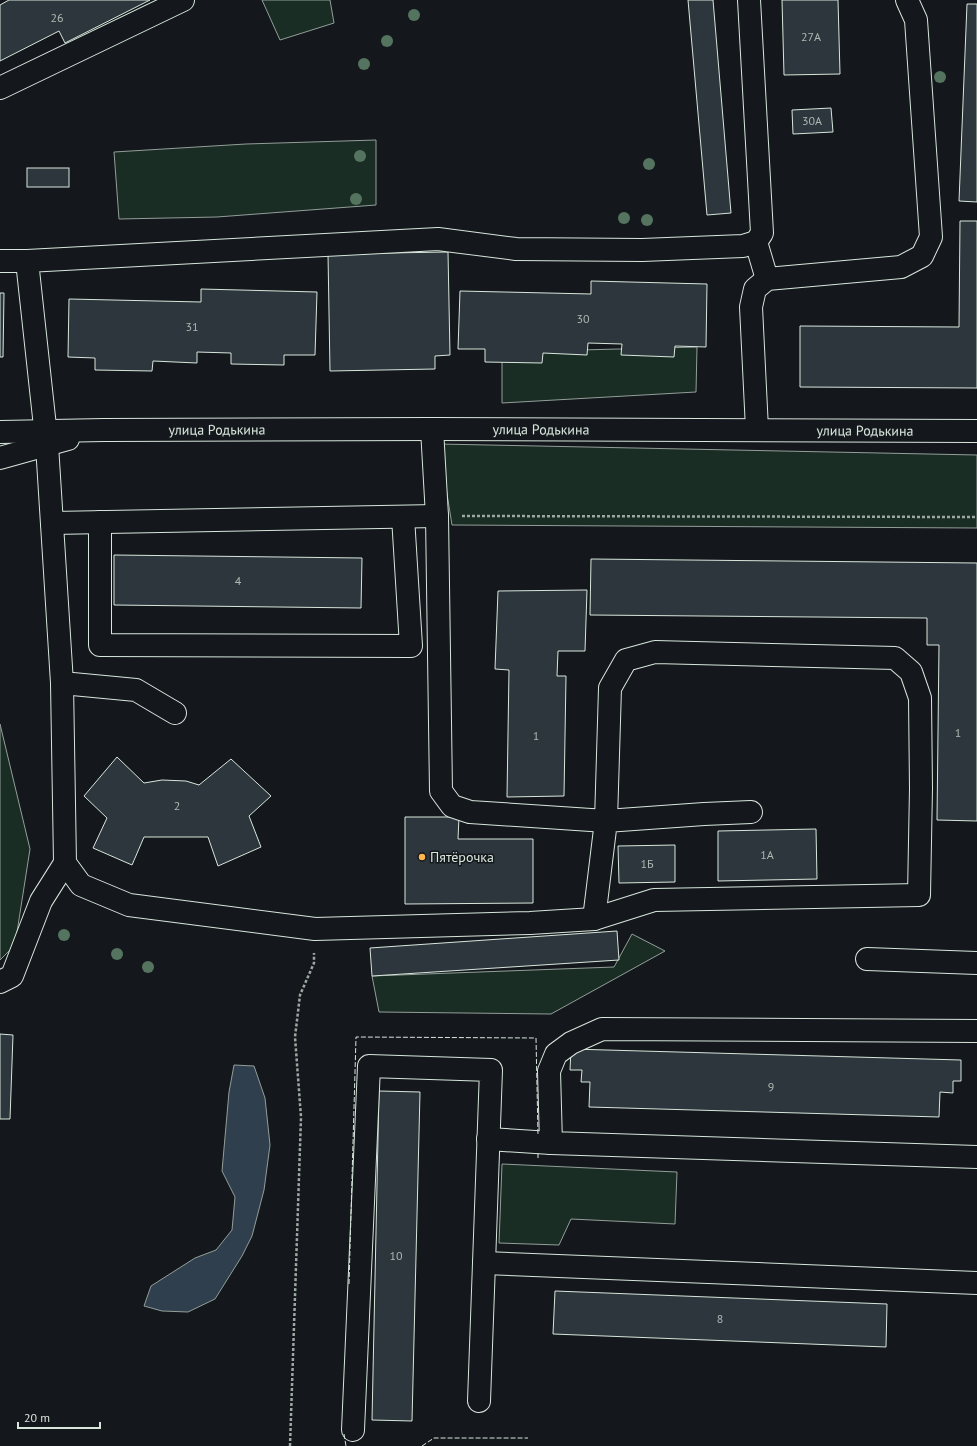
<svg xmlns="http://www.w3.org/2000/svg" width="977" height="1446" font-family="'PT Sans',sans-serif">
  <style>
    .green { fill: #1a2d24; stroke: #939e99 }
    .water { fill: #2f3f4d; stroke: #939e99 }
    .building { fill: #2c363c; stroke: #d8e6dc }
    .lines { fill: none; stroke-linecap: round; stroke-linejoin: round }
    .minor-casing { stroke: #d8e6dc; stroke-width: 24 }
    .major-casing { stroke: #d8e6dc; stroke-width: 24 }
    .path { stroke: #9da8a2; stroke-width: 2.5; stroke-dasharray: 3 2; stroke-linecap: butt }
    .minor { stroke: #14181c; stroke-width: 22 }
    .major { stroke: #14181c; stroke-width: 22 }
    .fence { stroke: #d8e6dc; stroke-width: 1; stroke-dasharray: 5 2; stroke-linecap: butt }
    .tree { fill: #55745f }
    .poi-dot { fill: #ffb74d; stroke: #14181c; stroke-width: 1.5 }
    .labels { text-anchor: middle; stroke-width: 3; stroke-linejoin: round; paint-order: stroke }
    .number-label { font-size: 12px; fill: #adbab4 }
    .street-label { font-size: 14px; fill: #d8e6dc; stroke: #14181c }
    .poi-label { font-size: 14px; fill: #d8e6dc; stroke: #14181c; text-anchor: start }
  </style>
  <rect width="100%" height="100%" fill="#14181c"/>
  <g class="green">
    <path d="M262 0H330L334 23 280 40Z"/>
    <path d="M376 140V205L217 217 119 219 114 152 246 144Z"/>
    <path d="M697 347 696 392 502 403V352Z"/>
    <path d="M439 444 977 455V528L452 525Z"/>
    <path d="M0 724 30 849 15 945 0 960Z"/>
    <path d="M632 934 665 951 551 1014 379 1012 372 976 614 967Z"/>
    <path d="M502 1164 677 1172 675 1224 571 1219 559 1245 499 1243Z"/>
  </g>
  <path class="water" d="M234 1065 254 1066 265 1098 270 1145 264 1190 252 1236 242 1256 215 1299 188 1312 162 1311 144 1306 151 1286 195 1258 216 1250 232 1230 235 1197 222 1171 229 1092Z"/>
  <g class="building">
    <path d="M9 0H150L65 43 59 31 0 61V5Z"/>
    <path d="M688 0H713L731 213 707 215Z"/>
    <path d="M782 0H838L840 74 784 75Z"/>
    <path d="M967 4H977V202L959 201Z"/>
    <path d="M831 108 833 132 793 134 792 110Z"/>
    <rect x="27" y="168" width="42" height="19"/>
    <path d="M960 221H977V388L800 387V326L959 327Z"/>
    <path d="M448 252 450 355 435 356V369L330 371 328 254Z"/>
    <path d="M591 281 707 284 706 347 675 346 674 357 621 355 622 344 588 343 587 355 543 353 542 363 485 362V349H458L460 291 591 294Z"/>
    <path d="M201 289 317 292 315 355H284V365L231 364V353L197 352V363L153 361 152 371 95 370V358L68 357 69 299 201 302Z"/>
    <path d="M0 293H4L3 357H0Z"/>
    <path d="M114 555 362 558 361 608 114 605Z"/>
    <path d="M591 559 977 563V821L937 820 939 645H927V618L590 615Z"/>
    <path d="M587 590 585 651H558L557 676H566L564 796 507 797 509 670 495 669 498 591Z"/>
    <path d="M117 757 144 783 162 780 186 781 199 785 231 759 271 796 249 816 261 847 218 866 208 837H144L132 865 93 848 107 818 84 796Z"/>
    <path d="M405 817H459L458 839H533V903L405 904Z"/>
    <path d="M816 829 817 879 718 881V831Z"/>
    <path d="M675 845V882L619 883 618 846Z"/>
    <path d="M617 931 619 960 372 976 370 948Z"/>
    <path d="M0 1034 13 1035 10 1119H0Z"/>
    <path d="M571 1049 961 1060V1081H953V1093L940 1092 939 1117 589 1107 590 1082H581L582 1070H570Z"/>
    <path d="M379 1091 420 1092 412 1421 372 1420Z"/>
    <path d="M555 1291 887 1304 886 1347 553 1334Z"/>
  </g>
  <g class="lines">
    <g class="minor-casing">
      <g id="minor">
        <path d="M0 88 183 0"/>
        <path d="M756 242 767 279"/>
        <path d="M0 261H27"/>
        <path d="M757 429 751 307 755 289 767 279 901 267 922 256 931 237 916 20 907 0"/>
        <path d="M100 522V645L411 646 403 517"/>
        <path d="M52 523 437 516"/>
        <path d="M62 683 65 863 81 885 129 905 315 929 530 923 594 919 654 900 919 895 921 788 920 698 911 672 895 658 655 652 626 660 610 688 606 821 470 812 452 806 441 791 437 516 432 429"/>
        <path d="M175 713 136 690 62 683 47 445 27 261 438 239 516 249 642 250 743 246 756 242 762 233 749 0"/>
        <path d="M594 919 606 821 704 814 751 812"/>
        <path d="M867 959 977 963"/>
        <path d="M0 982 12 976 41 901 65 863"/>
        <path d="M977 1031 602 1029 571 1043 556 1054 549 1071 551 1143 977 1157"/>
        <path d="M488 1139 551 1143"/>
        <path d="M484 1263 977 1283"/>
        <path d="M353 1430 369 1066 491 1070 479 1401"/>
      </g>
    </g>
    <g class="major-casing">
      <g id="major">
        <path id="s1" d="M0 432 104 430 432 429 977 431"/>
        <path d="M0 458 68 439"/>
      </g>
    </g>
    <g class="path">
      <path d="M462 516 977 517"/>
      <path d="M290 1446 301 1117 295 1037 300 995 314 963V953"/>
    </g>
    <use href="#minor" class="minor"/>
    <use href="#major" class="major"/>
    <g class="fence">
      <path d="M538 1158V1151"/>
      <path d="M349 1284 356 1037 536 1038 538 1135"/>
      <path d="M344 1434 346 1446"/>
      <path d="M422 1446 434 1438H528"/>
    </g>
  </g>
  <g class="tree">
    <circle cx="414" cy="15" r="6"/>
    <circle cx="387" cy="41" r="6"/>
    <circle cx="364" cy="64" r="6"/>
    <circle cx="940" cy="77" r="6"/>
    <circle cx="360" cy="156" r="6"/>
    <circle cx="649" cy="164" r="6"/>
    <circle cx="356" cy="199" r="6"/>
    <circle cx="624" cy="218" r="6"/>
    <circle cx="647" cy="220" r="6"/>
    <circle cx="64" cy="935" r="6"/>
    <circle cx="117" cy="954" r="6"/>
    <circle cx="148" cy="967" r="6"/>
  </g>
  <circle class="poi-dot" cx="422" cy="857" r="4"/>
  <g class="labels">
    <g class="number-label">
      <text x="57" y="22">26</text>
      <text x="811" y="41">27А</text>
      <text x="812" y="125">30А</text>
      <text x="583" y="323">30</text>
      <text x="192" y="331">31</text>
      <text x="238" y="585">4</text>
      <text x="958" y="737">1</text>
      <text x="536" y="740">1</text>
      <text x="177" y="810">2</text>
      <text x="767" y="859">1А</text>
      <text x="647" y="868">1Б</text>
      <text x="771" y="1091">9</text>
      <text x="396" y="1260">10</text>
      <text x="720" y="1323">8</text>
    </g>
    <g class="street-label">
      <text dy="5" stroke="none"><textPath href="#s1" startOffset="541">улица Родькина</textPath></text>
      <text dy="5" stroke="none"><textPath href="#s1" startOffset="217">улица Родькина</textPath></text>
      <text dy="5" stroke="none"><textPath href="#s1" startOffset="865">улица Родькина</textPath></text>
    </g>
    <g class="poi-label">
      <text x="430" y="862">Пятёрочка</text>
    </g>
  </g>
  <path d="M18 1422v6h82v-6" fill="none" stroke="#d8e6dc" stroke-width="2"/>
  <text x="24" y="1422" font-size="12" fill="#d8e6dc" stroke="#14181c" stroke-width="3" paint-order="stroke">20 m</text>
</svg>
